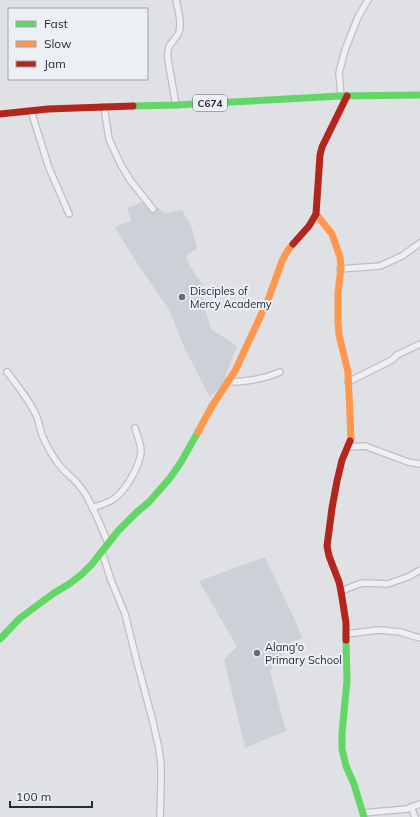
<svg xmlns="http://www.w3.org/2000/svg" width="420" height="817" font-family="Mulish,sans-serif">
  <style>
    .built { fill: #cdd0d7 }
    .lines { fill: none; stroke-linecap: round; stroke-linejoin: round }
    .street-casing { stroke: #bdbfc2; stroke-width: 8 }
    .street { stroke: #eeeff0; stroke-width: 5.5 }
    .fast { stroke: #63d668; stroke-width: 7 }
    .slow { stroke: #ff974d; stroke-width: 7 }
    .jam { stroke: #b3261e; stroke-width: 7 }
    .poi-dot { fill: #676d76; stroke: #eceff4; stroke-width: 1.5 }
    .labels { text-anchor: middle; stroke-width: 4; stroke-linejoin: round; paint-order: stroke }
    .shield { fill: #eceff4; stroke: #626872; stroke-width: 1 }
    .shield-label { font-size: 10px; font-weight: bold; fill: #272e3b }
    .poi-label { font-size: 11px; fill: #272e3b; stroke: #eceff4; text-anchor: start }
  </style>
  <rect width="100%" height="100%" fill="#dfe1e4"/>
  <g class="built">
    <path d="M148 200 165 213 182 210 192 228 197 248 186 256 189 265 203 285V302L211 329 237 346 222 385 210 397 185 349 169 310 135 260 115 227 131 221 127 208Z"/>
    <path d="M265 557 303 638 290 642 270 671 286 731 245 748 224 659 237 647 199 581Z"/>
  </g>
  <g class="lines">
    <g class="street-casing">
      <g id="street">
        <path d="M176 0C178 10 182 22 179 32 177 38 171 42 169 47 167 51 168 56 168 60L176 105"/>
        <path d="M341 96 339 73 345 50 358 17 368 0"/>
        <path d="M104 107 109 139 120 163 130 180 153 209"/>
        <path d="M31 111 49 168 69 214"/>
        <path d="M340 269 380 266 402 256 420 243"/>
        <path d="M7 372C18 386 30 401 37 417 39 423 40 429 42 435 46 444 51 454 57 462 62 470 71 476 78 484 91 499 100 525 108 543"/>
        <path d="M228 382C246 382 264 379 280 372"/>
        <path d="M348 382 392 360 397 355 420 344"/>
        <path d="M348 447 365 446 408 462 420 464"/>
        <path d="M92 508C100 505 109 503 115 498 126 490 140 465 141 452 141 443 137 435 135 428"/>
        <path d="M102 552 111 580 125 614 138 666 153 722 159 749 161 764V783L160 817"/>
        <path d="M341 591 359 584 364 583 388 584 410 576 420 570"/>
        <path d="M346 634 379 630 400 632 420 638"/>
        <path d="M411 807 415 817"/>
        <path d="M363 813 407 809 420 804"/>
      </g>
    </g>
    <use href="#street" class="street"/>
    <g class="fast">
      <path d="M133 106 176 105 341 96 420 95"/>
      <path d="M0 639 20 618 54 593 69 584 81 575 92 564 118 531 137 512 149 502 170 478 181 462 198 432"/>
      <path d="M346 640 347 681 342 733V749L346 766 354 784 364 817"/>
    </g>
    <g class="slow">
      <path d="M316 214 332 234 340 257 341 267 338 293V321L339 335 348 372 351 439 350 441"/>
      <path d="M198 432 212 406 235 371 268 300 282 261 288 250 293 244"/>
    </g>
    <g class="jam">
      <path d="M0 114 48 109 133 106"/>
      <path d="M293 244 309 226 316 214 320 155 322 147 347 96"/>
      <path d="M346 640V623L341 591 339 582 329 556 327 546 332 508 337 481 342 460 350 441"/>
    </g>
  </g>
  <g class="poi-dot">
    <circle cx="182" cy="297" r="4"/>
    <circle cx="257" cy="653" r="4"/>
  </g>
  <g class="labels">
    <rect class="shield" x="193" y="95" width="34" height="16" rx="3"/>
    <g class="shield-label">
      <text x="210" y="107">C674</text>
    </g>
    <g class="poi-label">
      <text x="190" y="295">Disciples of<tspan x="190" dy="13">Mercy Academy</tspan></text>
      <text x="265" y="651">Alang'o<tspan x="265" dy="13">Primary School</tspan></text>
    </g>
  </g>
  <rect x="8" y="8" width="140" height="72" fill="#eceff4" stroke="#9da2aa"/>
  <rect x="16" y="21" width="20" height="6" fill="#63d668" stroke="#9da2aa"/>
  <text x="44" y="28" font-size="12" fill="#272e3b">Fast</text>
  <rect x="16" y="41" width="20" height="6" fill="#ff974d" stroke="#9da2aa"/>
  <text x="44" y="48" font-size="12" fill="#272e3b">Slow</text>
  <rect x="16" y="61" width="20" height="6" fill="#b3261e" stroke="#9da2aa"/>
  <text x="44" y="68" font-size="12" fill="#272e3b">Jam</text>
  <path d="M10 801v6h82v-6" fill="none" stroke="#272e3b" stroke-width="2"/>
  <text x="16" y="801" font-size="12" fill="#272e3b" stroke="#eceff4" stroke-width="3" paint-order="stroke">100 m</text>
</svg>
